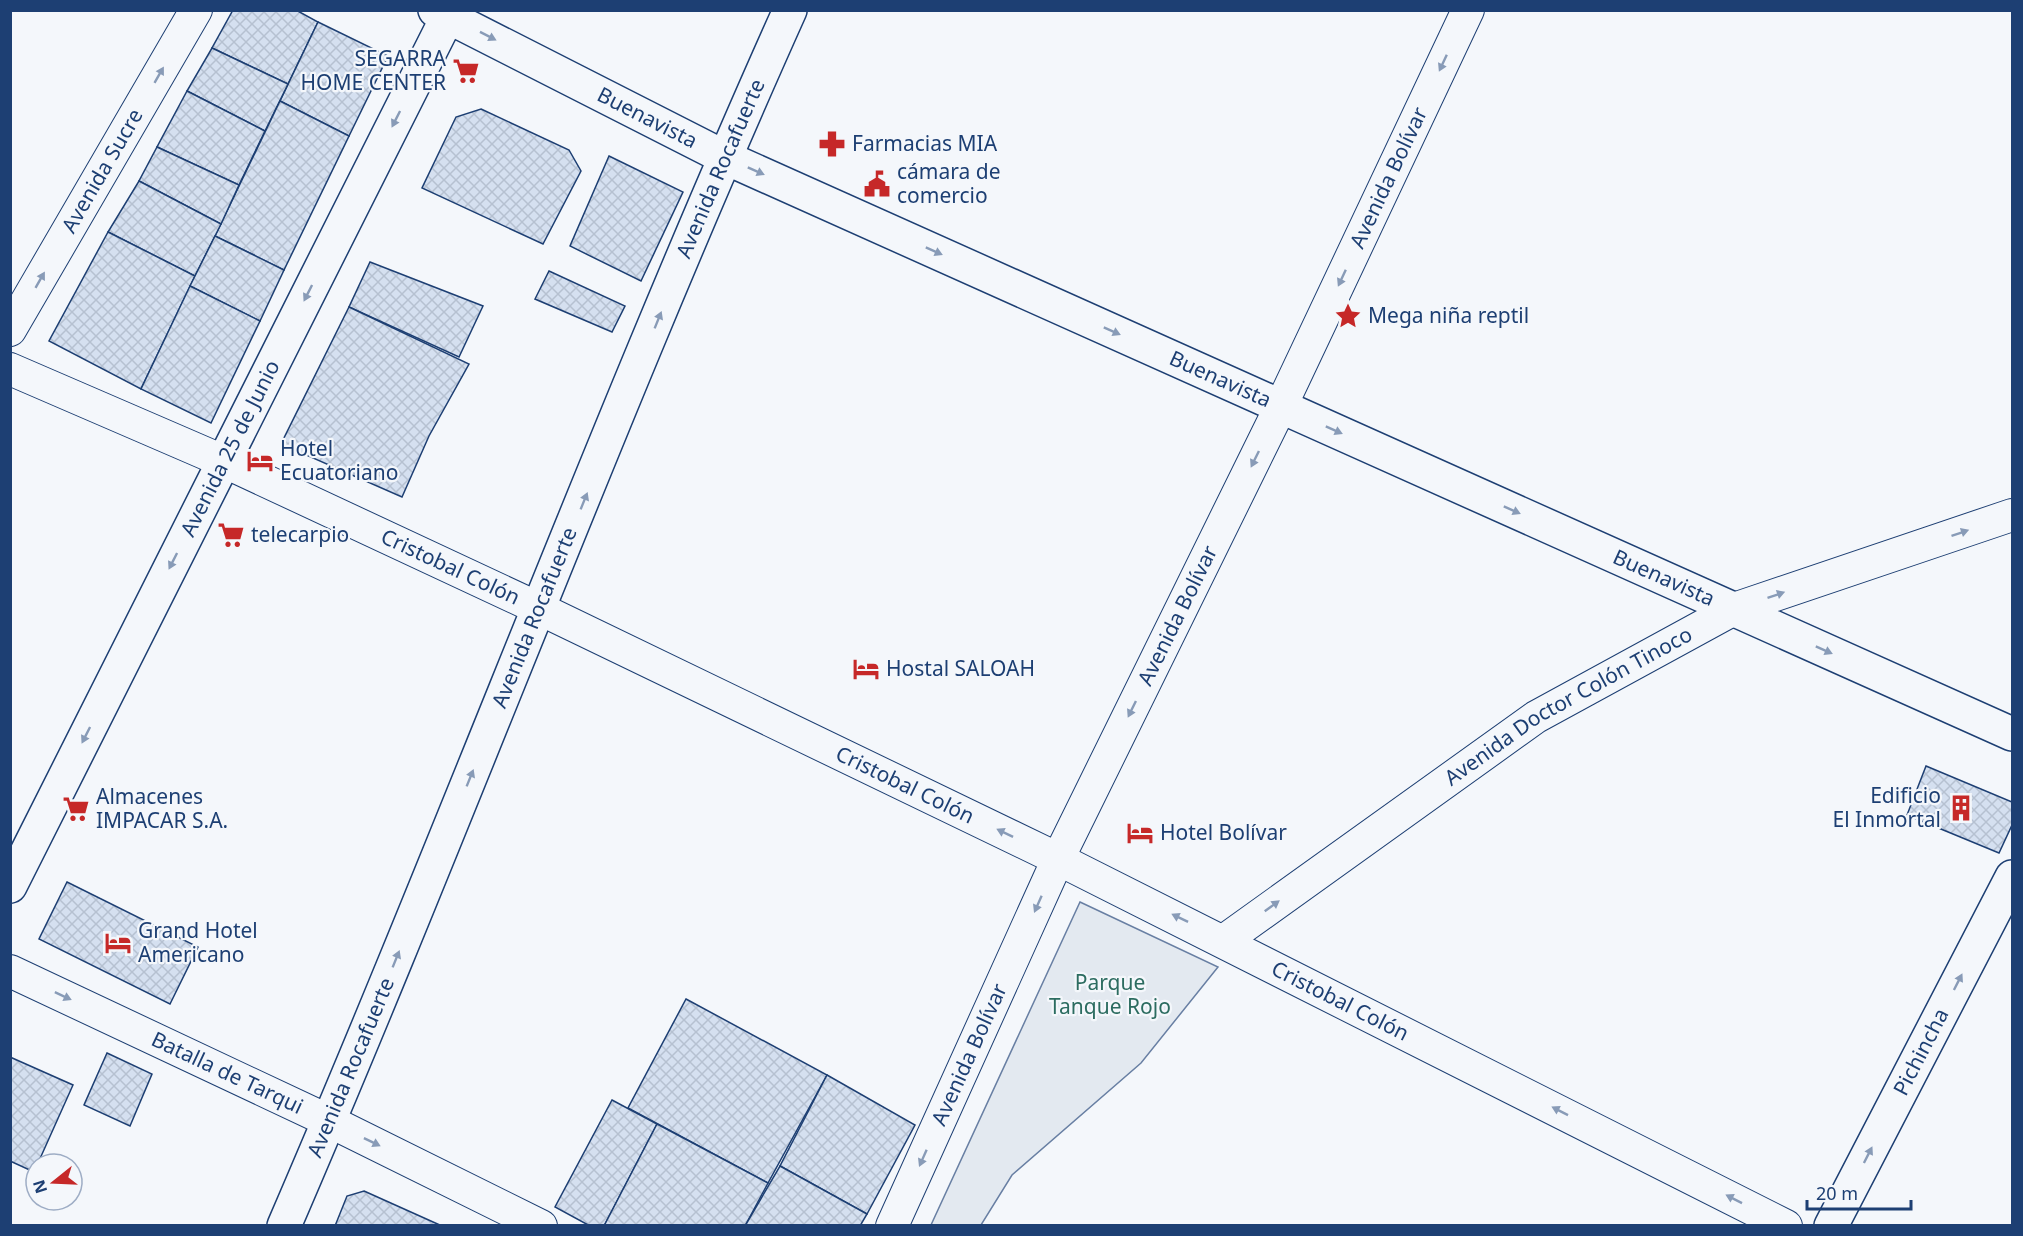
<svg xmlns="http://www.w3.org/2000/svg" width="2023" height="1236" font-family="'Noto Sans',sans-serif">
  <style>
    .green { fill: #e3e9f0; stroke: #687fa3; stroke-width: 1.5 }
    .building { fill: url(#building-cross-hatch); stroke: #1d3f73; stroke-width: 1.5 }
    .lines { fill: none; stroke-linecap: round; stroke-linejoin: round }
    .minor-casing { stroke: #1d3f73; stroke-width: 34 }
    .tertiary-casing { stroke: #1d3f73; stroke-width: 36 }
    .secondary-casing { stroke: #1d3f73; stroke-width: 36 }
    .primary-casing { stroke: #1d3f73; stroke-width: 36 }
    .minor { stroke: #f4f7fb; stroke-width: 32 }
    .tertiary { stroke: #f4f7fb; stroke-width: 33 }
    .secondary { stroke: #f4f7fb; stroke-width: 33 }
    .primary { stroke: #f4f7fb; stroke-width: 33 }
    .oneway { fill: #889bb7 }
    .labels { text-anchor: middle; stroke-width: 4.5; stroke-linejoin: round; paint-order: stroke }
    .poi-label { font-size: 21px; fill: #1d3f73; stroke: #f4f7fb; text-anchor: start }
    .street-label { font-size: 21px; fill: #1d3f73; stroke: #f4f7fb }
    .park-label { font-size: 21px; fill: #2c6c60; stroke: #f4f7fb }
  </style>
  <defs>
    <pattern id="building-cross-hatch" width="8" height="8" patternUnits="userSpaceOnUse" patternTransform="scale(1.5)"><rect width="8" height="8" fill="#d5e0f0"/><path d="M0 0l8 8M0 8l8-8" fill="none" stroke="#b6c1d1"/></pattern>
  </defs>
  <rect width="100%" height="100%" fill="#f4f7fb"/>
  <path class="green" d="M1080 902 1218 967 1141 1063 1012 1175 981 1225H931Z"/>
  <g class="building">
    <path d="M233 10H296L318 22 288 84 212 48Z"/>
    <path d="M318 22 388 56 349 136 280 101Z"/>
    <path d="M212 48 288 84 265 131 187 91Z"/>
    <path d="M187 91 265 131 239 185 157 147Z"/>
    <path d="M280 101 349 136 284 270 215 236Z"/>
    <path d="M481 109 569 150 581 171 543 244 422 188 456 117Z"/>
    <path d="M157 147 239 185 221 224 139 181Z"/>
    <path d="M609 156 683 192 641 281 570 246Z"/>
    <path d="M139 181 221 224 195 276 108 232Z"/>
    <path d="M108 232 195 276 141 389 49 341Z"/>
    <path d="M215 236 284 270 260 321 190 286Z"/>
    <path d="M370 262 483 306 459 357 349 307Z"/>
    <path d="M549 271 625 306 612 332 535 299Z"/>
    <path d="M190 286 260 321 211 423 141 389Z"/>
    <path d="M349 307 469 364 429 436 402 497 281 444Z"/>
    <path d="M1926 766 2012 802V825L1999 853 1907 815Z"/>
    <path d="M67 882 198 947 170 1004 39 939Z"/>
    <path d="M686 999 827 1075 768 1183 628 1108Z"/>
    <path d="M107 1053 152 1074 130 1126 84 1105Z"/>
    <path d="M10 1057 73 1085 34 1172 10 1161Z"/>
    <path d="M827 1075 915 1125 867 1214 780 1166Z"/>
    <path d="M612 1100 657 1124 604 1226H590L555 1207Z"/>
    <path d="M657 1124 768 1183 745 1226H604Z"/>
    <path d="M780 1166 867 1214 860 1226H745Z"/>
    <path d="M364 1191 442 1226H335L347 1196Z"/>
  </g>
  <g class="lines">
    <g class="minor-casing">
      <g id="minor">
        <path id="s1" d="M10 330 196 10"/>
        <path id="s2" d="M10 369 223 461 540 609 1058 859 1786 1226"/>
        <path id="s3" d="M1225 940 1536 717 1734 609 2012 515"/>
        <path id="s4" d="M10 971 329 1121 541 1226"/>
        <path id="s5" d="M892 1226 1058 859 1281 406 1468 10"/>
      </g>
    </g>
    <g class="tertiary-casing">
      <g id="tertiary">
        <path id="s6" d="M435 10 724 157 2012 734"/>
      </g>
    </g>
    <g class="secondary-casing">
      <g id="secondary">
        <path id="s7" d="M1831 1226 2012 877"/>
      </g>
    </g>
    <g class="primary-casing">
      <g id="primary">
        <path id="s8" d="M10 886 451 10"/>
        <path id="s9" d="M284 1226C458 823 610 411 790 10"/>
      </g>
    </g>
    <use href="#minor" class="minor"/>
    <use href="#tertiary" class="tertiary"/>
    <use href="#secondary" class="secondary"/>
    <use href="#primary" class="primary"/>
  </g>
  <defs><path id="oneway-solid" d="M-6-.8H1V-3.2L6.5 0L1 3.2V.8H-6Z" transform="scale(1.5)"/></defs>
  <g class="oneway">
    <use href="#oneway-solid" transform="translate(488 36) rotate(27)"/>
    <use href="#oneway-solid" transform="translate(1443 63) rotate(115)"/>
    <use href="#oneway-solid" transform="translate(159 75) rotate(-60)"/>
    <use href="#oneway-solid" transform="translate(396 119) rotate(117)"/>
    <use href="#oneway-solid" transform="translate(756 171) rotate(24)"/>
    <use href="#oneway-solid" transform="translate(934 251) rotate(24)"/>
    <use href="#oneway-solid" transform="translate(1342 278) rotate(115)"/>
    <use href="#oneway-solid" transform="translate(40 280) rotate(-60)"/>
    <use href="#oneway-solid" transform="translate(308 293) rotate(117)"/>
    <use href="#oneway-solid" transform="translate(658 320) rotate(-68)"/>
    <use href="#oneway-solid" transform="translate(1112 331) rotate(24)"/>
    <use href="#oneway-solid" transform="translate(1334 430) rotate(24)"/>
    <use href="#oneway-solid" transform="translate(1255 459) rotate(116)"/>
    <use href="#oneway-solid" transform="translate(584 501) rotate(-68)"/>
    <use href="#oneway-solid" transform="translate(1512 510) rotate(24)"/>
    <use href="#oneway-solid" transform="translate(1960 533) rotate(-19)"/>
    <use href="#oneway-solid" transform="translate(173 561) rotate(117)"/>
    <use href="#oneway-solid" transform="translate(1776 595) rotate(-19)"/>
    <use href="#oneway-solid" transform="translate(1824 650) rotate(24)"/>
    <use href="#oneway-solid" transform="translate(1132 709) rotate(116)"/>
    <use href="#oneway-solid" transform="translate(86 735) rotate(117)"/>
    <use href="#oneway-solid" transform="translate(470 778) rotate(-68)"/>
    <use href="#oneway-solid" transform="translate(1005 833) rotate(-154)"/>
    <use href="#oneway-solid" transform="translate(1038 904) rotate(114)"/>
    <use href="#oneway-solid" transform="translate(1272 906) rotate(-36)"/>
    <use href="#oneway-solid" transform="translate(1180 918) rotate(-154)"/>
    <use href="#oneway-solid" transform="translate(396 959) rotate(-68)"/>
    <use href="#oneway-solid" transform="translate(1958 982) rotate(-63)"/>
    <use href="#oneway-solid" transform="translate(63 996) rotate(25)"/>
    <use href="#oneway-solid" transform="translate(1560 1111) rotate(-153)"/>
    <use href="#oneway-solid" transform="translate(372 1142) rotate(26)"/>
    <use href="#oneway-solid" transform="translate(1868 1155) rotate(-63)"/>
    <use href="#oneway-solid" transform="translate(923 1158) rotate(114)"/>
    <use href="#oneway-solid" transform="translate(1734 1199) rotate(-153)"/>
  </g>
  <defs>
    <g id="supermarket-bare" transform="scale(2.07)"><path d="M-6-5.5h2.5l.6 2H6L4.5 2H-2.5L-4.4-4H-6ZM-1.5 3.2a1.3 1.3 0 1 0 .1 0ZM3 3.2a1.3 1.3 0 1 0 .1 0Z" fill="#c62828" stroke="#f4f7fb" stroke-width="2.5" paint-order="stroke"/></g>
    <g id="pharmacy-bare" transform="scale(2.07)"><path d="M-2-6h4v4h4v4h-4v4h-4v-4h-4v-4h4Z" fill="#c62828" stroke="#f4f7fb" stroke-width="2.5" paint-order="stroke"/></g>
    <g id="civic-bare" transform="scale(2.07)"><path d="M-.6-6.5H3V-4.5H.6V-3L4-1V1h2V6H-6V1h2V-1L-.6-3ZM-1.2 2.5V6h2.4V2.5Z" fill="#c62828" stroke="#f4f7fb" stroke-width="2.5" paint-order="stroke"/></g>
    <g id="sight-bare" transform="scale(2.07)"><path d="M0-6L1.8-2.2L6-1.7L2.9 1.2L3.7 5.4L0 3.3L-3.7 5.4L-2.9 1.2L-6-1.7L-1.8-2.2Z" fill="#c62828" stroke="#f4f7fb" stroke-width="2.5" paint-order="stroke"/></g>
    <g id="hotel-bare" transform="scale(2.07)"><path d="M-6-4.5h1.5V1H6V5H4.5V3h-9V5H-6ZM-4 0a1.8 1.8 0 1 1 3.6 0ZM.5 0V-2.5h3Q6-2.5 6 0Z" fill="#c62828" stroke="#f4f7fb" stroke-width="2.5" paint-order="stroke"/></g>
    <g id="building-bare" transform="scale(2.07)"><path d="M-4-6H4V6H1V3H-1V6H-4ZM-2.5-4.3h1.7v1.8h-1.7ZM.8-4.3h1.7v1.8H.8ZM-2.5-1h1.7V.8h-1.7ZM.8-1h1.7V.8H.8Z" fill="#c62828" stroke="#f4f7fb" stroke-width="2.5" paint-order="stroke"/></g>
  </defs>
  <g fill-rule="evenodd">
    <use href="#supermarket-bare" x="466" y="71"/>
    <use href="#pharmacy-bare" x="832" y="144"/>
    <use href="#civic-bare" x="877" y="184"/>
    <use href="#sight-bare" x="1348" y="316"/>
    <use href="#hotel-bare" x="260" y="461"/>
    <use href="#supermarket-bare" x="231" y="535"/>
    <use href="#hotel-bare" x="866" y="669"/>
    <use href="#building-bare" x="1961" y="808"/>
    <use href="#supermarket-bare" x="76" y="809"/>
    <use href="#hotel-bare" x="1140" y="833"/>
    <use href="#hotel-bare" x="118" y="943"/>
  </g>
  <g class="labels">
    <g class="poi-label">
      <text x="446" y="66" text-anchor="end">SEGARRA<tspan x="446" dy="24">HOME CENTER</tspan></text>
      <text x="852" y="151">Farmacias MIA</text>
      <text x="897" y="179">cámara de<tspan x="897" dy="24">comercio</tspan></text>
      <text x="1368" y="323">Mega niña reptil</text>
      <text x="280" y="456">Hotel<tspan x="280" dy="24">Ecuatoriano</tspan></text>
      <text x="251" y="542">telecarpio</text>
      <text x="886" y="676">Hostal SALOAH</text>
      <text x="1941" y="803" text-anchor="end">Edificio<tspan x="1941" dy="24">El Inmortal</tspan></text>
      <text x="96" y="804">Almacenes<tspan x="96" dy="24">IMPACAR S.A.</tspan></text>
      <text x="1160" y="840">Hotel Bolívar</text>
      <text x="138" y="938">Grand Hotel<tspan x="138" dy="24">Americano</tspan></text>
    </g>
    <g class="street-label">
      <text dy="7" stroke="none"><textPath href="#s6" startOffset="238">Buenavista</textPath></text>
      <text dy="7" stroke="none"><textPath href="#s9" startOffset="1144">Avenida Rocafuerte</textPath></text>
      <text dy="7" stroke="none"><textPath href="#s1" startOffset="184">Avenida Sucre</textPath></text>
      <text dy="7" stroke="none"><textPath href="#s5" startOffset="1160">Avenida Bolívar</textPath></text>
      <text dy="7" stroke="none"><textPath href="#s6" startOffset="868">Buenavista</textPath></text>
      <text dy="7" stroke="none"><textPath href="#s8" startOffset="490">Avenida 25 de Junio</textPath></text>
      <text dy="7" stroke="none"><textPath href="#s2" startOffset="483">Cristobal Colón</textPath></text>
      <text dy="7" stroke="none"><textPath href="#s6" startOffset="1354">Buenavista</textPath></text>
      <text dy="7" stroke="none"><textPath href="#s5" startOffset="674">Avenida Bolívar</textPath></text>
      <text dy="7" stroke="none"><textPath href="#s9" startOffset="658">Avenida Rocafuerte</textPath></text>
      <text dy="7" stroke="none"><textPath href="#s3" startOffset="416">Avenida Doctor Colón Tinoco</textPath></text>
      <text dy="7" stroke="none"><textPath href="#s2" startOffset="987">Cristobal Colón</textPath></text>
      <text dy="7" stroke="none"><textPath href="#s2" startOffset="1473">Cristobal Colón</textPath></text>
      <text dy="7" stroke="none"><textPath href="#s7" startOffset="196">Pichincha</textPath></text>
      <text dy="7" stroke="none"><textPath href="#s5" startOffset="188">Avenida Bolívar</textPath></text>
      <text dy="7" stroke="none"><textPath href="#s9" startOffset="172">Avenida Rocafuerte</textPath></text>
      <text dy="7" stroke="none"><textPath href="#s4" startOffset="240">Batalla de Tarqui</textPath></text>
    </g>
    <g class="park-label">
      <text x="1110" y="990">Parque<tspan x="1110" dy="24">Tanque Rojo</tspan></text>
    </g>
  </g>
  <rect width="2023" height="1236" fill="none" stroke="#1d3f73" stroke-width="24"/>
  <g transform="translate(54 1182) rotate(252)"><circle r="28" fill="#f4f7fb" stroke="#9eadc5" stroke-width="1.5"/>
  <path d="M0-4.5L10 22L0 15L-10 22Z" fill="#c62828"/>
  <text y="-9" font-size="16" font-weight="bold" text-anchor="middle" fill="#1d3f73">N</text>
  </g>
  <path d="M1807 1200v9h104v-9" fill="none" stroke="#1d3f73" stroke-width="3"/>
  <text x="1816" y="1200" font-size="18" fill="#1d3f73" stroke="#f4f7fb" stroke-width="4.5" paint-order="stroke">20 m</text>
</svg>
